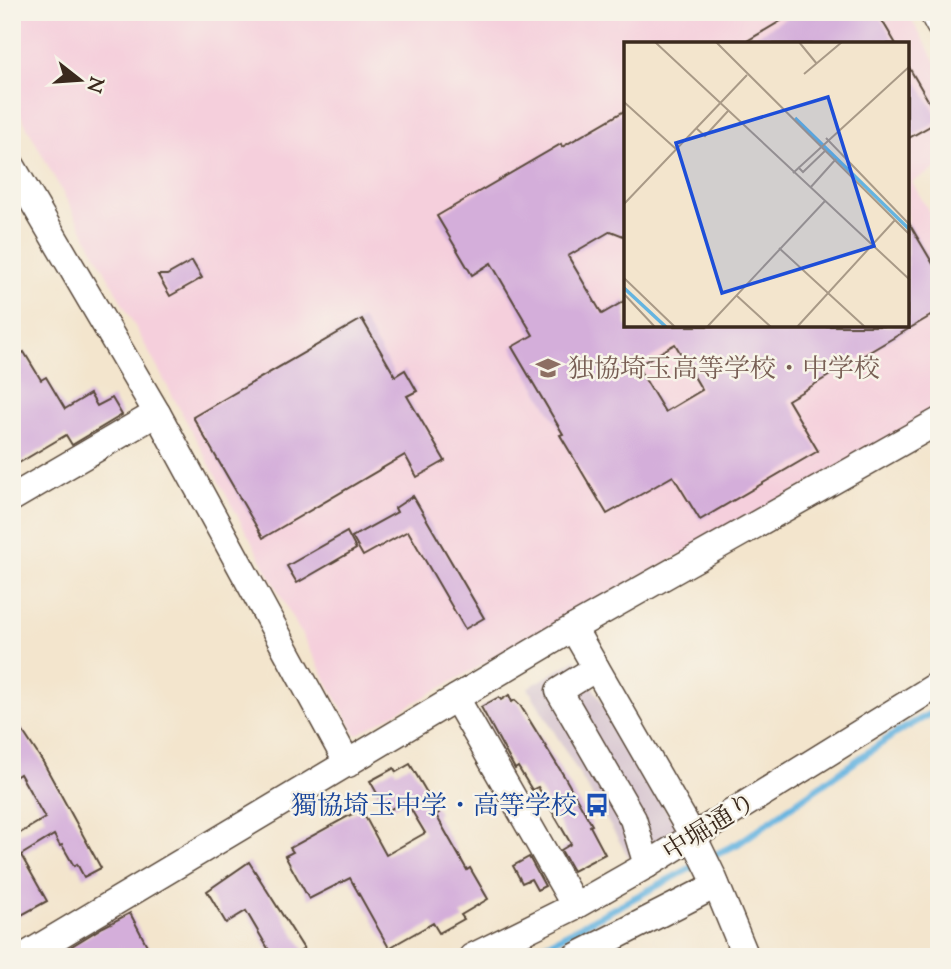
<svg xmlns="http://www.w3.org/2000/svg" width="951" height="969" font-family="'Sorts Mill Goudy','Noto Serif JP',serif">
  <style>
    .built { fill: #f5cfdc; fill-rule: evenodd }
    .industrial { fill: #d1bdcc }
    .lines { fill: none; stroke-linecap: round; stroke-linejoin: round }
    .stream { stroke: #65b4e0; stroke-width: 7 }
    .building { fill: #d4aeda; fill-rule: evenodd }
    .minor-casing { stroke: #574638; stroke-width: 29 }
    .minor { stroke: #fff; stroke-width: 26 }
    .labels { text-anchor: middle; stroke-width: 5; stroke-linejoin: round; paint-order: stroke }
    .education-label { font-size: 26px; fill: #785e54; stroke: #f7f3e8; text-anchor: start }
    .transit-label { font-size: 26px; fill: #164399; stroke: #f7f3e8; text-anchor: end }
    .street-label { font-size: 26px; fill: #3b2a1e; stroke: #f7f3e8 }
    .inset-river { fill: none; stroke: #65b4e0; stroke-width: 3.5 }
    .inset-road { fill: none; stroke: #a99a87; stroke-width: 2 }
    .view { fill: #1d4ed8; fill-opacity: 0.15; stroke: #1d4ed8; stroke-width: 3.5 }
    .inset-edge { fill: none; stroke: #3b2a1e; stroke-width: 3.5 }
  </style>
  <rect width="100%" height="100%" fill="#f7f3e8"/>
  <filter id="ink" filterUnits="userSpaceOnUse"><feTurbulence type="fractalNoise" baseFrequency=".0143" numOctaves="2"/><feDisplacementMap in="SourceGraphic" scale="14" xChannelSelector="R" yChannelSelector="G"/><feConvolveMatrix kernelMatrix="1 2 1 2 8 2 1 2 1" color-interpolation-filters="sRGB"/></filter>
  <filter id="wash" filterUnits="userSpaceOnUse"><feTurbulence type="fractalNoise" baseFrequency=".00686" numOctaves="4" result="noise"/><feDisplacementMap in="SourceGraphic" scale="28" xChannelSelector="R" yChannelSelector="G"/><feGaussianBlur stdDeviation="1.57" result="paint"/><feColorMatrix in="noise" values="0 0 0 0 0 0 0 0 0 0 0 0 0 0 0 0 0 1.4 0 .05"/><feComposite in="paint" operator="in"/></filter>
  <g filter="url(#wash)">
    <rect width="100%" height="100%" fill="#f3e5cd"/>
    <path class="built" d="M12 12H907L939 67V167L912 182 939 229V411L356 735 12 99ZM626 44H907V326H626Z"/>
    <path class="industrial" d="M576 659 678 830 630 859 528 688Z"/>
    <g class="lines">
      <g class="stream">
        <path d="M711 857 739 843 896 733 939 709"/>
        <path d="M523 957 700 863"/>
      </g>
    </g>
    <g id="blocks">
      <g class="building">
        <path d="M796 12H877L896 44H742Z"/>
        <path d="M907 64 939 119V121L907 139Z"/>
        <path d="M626 110V237L611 231 568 256 602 314 626 300V326H907V220L939 274V311L788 400 818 451 700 520 673 476 607 514 560 435 563 434 512 347 533 335 491 263 472 275 437 216 561 144 562 147ZM675 344 702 390 665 412 637 366Z"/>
        <path d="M192 261 202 278 170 296 158 275H167Z"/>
        <path d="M362 319 395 376 405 370 417 391 407 396 445 461 417 477 405 455 263 538 193 417Z"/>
        <path d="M24 352 41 380 46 377 65 409 90 394 97 406 112 398 122 415 72 445 66 435 12 467V360Z"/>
        <path d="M413 496 484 618 465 629 408 531 363 556 352 537 397 512 395 508Z"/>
        <path d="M347 532 356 549 297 583 287 566Z"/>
        <path d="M509 695 512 702 515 700 520 705 564 776 592 825 590 826 605 854 573 871 561 850 571 844 538 787 532 790 518 767 515 769 481 707 499 697 501 700Z"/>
        <path d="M12 715 43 762 101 868 84 877 77 864 74 866 62 845 60 846 54 835 21 855 47 901 18 917 12 907V838L45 818 20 774 12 779Z"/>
        <path d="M410 764 439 813 436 815 467 870 470 868 488 899 461 915 464 919 439 933 433 923 389 948 350 878 309 899 285 856 293 852 290 848 361 809 386 855 425 833 406 801 387 811 370 781 394 768 396 772Z"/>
        <path d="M529 857 545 886 537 890 531 879 522 883 513 866Z"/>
        <path d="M249 862 304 949 291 957H273L246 911 226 923 207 891Z"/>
        <path d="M130 913 153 957H54L103 927Z"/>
      </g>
    </g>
  </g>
  <g filter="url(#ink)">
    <use href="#blocks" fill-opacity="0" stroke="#574638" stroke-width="2"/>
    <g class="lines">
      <g class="minor-casing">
        <g id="minor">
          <path d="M932 12 939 25"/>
          <path d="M12 166 157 413 348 764"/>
          <path d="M12 498 157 413"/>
          <path d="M573 628 693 836 713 877 746 957"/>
          <path d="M596 668 559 691 633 819 647 865"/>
          <path d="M456 698 575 906"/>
          <path d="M23 957 573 628 939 421"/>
          <path d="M472 957 575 906 647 865 939 684"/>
          <path d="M575 957 716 885"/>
        </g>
      </g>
      <use href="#minor" class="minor"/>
    </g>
  </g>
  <defs>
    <g id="school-bare" transform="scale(1.89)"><path d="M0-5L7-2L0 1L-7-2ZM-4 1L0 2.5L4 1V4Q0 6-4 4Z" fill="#8d6e63" stroke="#f7f3e8" stroke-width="2.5" paint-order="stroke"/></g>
    <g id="bus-bare" transform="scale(1.89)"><path d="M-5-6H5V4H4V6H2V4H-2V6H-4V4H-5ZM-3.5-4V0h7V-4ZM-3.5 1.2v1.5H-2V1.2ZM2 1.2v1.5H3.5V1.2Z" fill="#1a4fb4" stroke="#f7f3e8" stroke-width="2.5" paint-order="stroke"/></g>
  </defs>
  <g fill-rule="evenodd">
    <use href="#school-bare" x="548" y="368"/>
    <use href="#bus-bare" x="597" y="805"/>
  </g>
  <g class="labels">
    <g class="education-label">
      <text x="568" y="377">独協埼玉高等学校・中学校</text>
    </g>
    <g class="transit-label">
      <text x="577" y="814">獨協埼玉中学・高等学校</text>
    </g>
    <g class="street-label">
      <text transform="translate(709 826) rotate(-32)" y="9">中堀通り</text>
    </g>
  </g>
  <g transform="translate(624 42)">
    <rect width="285" height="285" fill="#f3e5cd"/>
    <path class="inset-river" d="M171 76 286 188M0 246 42 285"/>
    <path class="inset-road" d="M31 0 286 238M92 0 286 193M175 0 193 22M180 32 218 0M0 60 52 107M72 86 81 94 104 69M202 96 286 183M174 125 179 130 202 108M169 131 286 24M186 146 212 117M0 162 123 33M155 206 241 285M0 236 51 285M0 252 31 285M112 253 147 285M83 285 201 159M173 285 271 178"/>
    <path class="view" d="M204 55 250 204 98 251 52 101Z"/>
    <rect width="285" height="285" class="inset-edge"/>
  </g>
  <rect width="951" height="969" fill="none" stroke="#f7f3e8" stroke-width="42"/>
  <g transform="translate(80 80) rotate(107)" stroke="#f7f3e8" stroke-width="5" paint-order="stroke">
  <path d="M0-5L12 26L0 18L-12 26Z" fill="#3b2a1e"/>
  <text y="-10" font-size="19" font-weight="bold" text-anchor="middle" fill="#3b2a1e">N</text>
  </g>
</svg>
